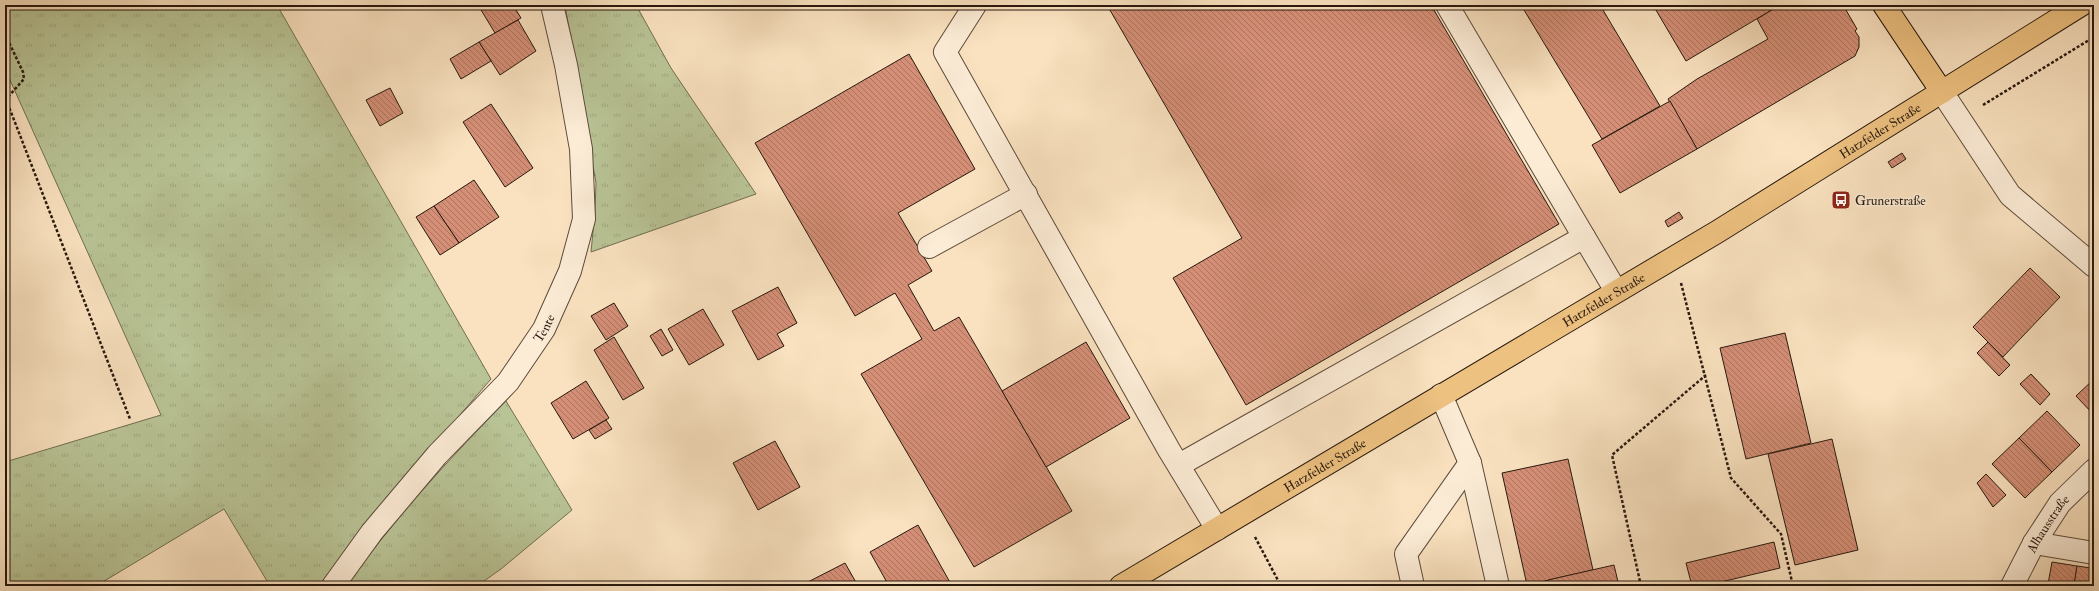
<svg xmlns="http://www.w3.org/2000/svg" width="2099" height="591" font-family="'IM FELL Double Pica',serif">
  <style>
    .grass { fill: url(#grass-tufts); stroke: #706e52 }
    .building { fill: url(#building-back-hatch); stroke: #27180e }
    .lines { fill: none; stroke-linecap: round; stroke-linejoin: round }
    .minor-casing { stroke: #5c4a3a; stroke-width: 24 }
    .major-casing { stroke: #27180e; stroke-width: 24 }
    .path { stroke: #27180e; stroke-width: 2.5; stroke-dasharray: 3 2; stroke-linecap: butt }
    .minor { stroke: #fcecd6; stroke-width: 22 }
    .major { stroke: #edc180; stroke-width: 22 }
    .labels { text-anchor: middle; stroke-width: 3; stroke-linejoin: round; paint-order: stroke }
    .street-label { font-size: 13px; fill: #27180e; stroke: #fcecd6 }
    .poi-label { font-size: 13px; fill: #27180e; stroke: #fcecd6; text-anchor: start }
  </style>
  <defs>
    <pattern id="grass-tufts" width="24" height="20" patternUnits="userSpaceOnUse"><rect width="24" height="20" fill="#b9c496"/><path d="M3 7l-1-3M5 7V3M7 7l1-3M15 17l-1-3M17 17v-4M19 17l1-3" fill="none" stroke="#9fa880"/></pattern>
    <pattern id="building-back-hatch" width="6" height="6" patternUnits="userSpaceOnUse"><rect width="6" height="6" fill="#d58f77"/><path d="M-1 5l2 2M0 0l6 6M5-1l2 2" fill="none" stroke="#ad7460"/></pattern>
  </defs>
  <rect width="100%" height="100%" fill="#fae2c0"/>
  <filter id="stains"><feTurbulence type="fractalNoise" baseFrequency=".005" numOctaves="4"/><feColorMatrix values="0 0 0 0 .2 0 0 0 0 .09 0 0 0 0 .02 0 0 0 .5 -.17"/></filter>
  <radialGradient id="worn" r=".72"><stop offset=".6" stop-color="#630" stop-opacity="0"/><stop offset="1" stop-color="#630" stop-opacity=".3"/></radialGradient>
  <g class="grass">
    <path d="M5 5H277L491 379 401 483 319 586H270L224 509 96 586H5V462L161 415 5 69Z"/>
    <path d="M565 5H636L671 68 756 194 591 252 595 211 596 183Z"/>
    <path d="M506 401 572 510 501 569 477 586H346C395 518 448 460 506 401Z"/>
  </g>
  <g class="building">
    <path d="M478 5H513L521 18 495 33Z"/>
    <path d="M1107 5H1431L1559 224 1246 405 1173 278 1242 238Z"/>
    <path d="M1521 5H1600L1660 106 1602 139Z"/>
    <path d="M1653 5H1780L1686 61Z"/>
    <path d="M1780 5H1843L1857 29 1855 31 1859 37V47L1855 56 1697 149 1668 99 1697 79 1768 39 1757 19Z"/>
    <path d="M518 20 536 51 500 75 479 42Z"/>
    <path d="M479 42 491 61 461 79 450 59Z"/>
    <path d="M909 54 975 169 898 213 932 271 908 285 934 331 959 317 1072 511 974 567 861 374 922 339 895 293 855 316 755 143Z"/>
    <path d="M390 88 403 113 380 126 366 100Z"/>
    <path d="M1670 101 1697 149 1620 193 1592 145Z"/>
    <path d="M491 104 533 168 505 187 463 122Z"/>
    <path d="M1902 153 1906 159 1892 168 1888 162Z"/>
    <path d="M474 180 499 217 459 243 434 206Z"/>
    <path d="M434 206 459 243 440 255 416 217Z"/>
    <path d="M1679 212 1683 218 1668 227 1665 221Z"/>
    <path d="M2030 268 2060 297 2003 357 1973 327Z"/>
    <path d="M778 287 797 323 777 334 784 346 758 360 732 311Z"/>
    <path d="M614 303 628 326 606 340 591 316Z"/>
    <path d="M703 309 724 345 689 365 668 329Z"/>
    <path d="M661 329 673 350 662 356 650 336Z"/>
    <path d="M1785 333 1811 443 1746 459 1720 348Z"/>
    <path d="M614 337 644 388 623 400 594 350Z"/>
    <path d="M1086 342 1130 418 1046 467 1002 391Z"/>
    <path d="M1988 342 2010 365 1999 376 1977 353Z"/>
    <path d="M2031 374 2050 394 2040 405 2020 384Z"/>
    <path d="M2094 379V415L2076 396Z"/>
    <path d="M586 381 609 418 573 439 551 403Z"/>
    <path d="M2047 411 2080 445 2052 472 2019 438Z"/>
    <path d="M606 420 612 429 595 439 589 430Z"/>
    <path d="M2019 438 2052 472 2025 498 1992 464Z"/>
    <path d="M1832 439 1858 550 1795 565 1768 454Z"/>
    <path d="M775 441 800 487 758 510 733 463Z"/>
    <path d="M1568 459 1593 570 1527 585 1502 473Z"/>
    <path d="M1986 474 2006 495 1993 507 1977 483Z"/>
    <path d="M918 525 952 586H889L870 552Z"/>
    <path d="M1774 542 1780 568 1704 586H1692L1686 563Z"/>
    <path d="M2052 562 2077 566 2074 586 2048 584Z"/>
    <path d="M845 563 858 586H805L804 584Z"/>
    <path d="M1614 565 1619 586H1550L1548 580Z"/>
    <path d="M2092 565 2094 566V586H2074L2077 566 2091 568Z"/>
  </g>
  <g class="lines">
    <g class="minor-casing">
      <g id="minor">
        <path d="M975 5 945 52 1169 450 1217 529"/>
        <path d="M1447 5 1616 291"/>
        <path d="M1942 92 2010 195 2094 266"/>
        <path d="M929 247 1026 194"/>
        <path d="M1441 395 1470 463 1498 586"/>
        <path d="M1179 465 1584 237"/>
        <path d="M2034 543 2094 553"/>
        <path id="s1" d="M333 586 372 532 437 455 508 382 544 329 570 271 584 219 581 149 566 65 552 5"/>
        <path d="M1413 586 1406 554 1470 463"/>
        <path id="s2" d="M2012 586 2034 543 2060 503 2094 470"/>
      </g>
    </g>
    <g class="major-casing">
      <g id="major">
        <path d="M1884 5 1942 92"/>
        <path id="s3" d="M1121 586 1717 232 2081 5"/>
      </g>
    </g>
    <g class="path">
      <path d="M5 34 23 72 24 79 7 98 9 107 130 419"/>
      <path d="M1983 105 2094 37"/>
      <path d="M1681 283 1731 478 1781 534 1793 586"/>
      <path d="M1255 537 1281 586"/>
      <path d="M1641 586 1612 455 1706 375"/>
    </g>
    <use href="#minor" class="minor"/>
    <use href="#major" class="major"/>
  </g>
  <defs>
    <g id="bus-square" transform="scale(1)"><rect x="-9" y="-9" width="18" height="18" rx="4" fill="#8f2418" stroke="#fcecd6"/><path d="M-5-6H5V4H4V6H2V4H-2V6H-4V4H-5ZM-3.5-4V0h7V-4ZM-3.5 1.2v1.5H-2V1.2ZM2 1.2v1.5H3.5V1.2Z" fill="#fff"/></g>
  </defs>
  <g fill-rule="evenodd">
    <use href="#bus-square" x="1841" y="200"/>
  </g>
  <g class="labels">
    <g class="street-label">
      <text dy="5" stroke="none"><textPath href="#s3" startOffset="885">Hatzfelder Straße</textPath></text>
      <text dy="5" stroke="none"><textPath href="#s3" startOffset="561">Hatzfelder Straße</textPath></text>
      <text dy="5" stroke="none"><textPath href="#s1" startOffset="334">Tente</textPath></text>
      <text dy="5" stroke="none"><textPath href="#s3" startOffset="237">Hatzfelder Straße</textPath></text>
      <text dy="5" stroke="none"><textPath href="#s2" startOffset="72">Alhausstraße</textPath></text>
    </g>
    <g class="poi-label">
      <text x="1855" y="205">Grunerstraße</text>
    </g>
  </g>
  <rect width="2099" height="591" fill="none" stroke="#fae2c0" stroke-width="20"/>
  <rect x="6" y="6" width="2087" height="579" fill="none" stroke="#27180e" stroke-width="2"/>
  <rect x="10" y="10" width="2079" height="571" fill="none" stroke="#27180e"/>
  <rect width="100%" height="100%" filter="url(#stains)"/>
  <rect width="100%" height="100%" fill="url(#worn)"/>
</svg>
